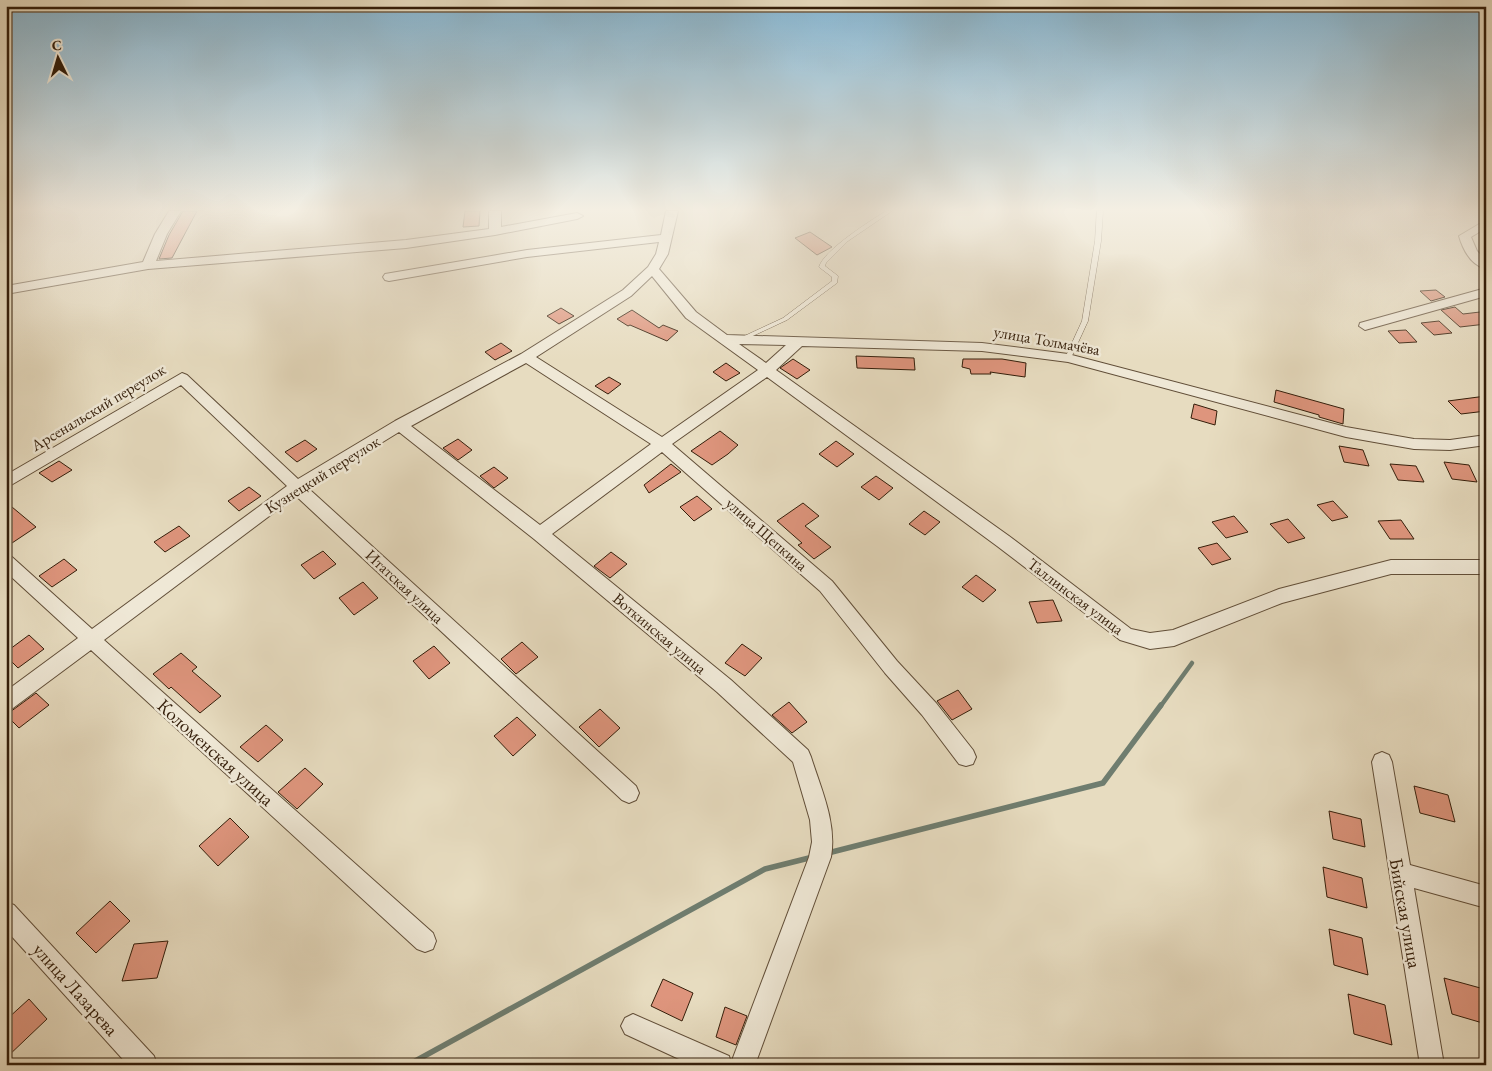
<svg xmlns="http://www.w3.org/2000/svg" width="1492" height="1071" font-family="'EB Garamond',serif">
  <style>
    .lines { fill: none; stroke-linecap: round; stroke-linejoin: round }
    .stream-far1 { stroke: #6f7d6f; stroke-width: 4.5 }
    .stream { stroke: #6f7d6f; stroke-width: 5.5 }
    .building { fill: #de957d; stroke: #341e0a }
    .service-casing { stroke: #614e38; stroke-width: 1 }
    .minor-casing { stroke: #614e38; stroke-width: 2 }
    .service { fill: #efe8d6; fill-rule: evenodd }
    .minor { fill: #efe8d6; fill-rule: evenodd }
    .labels { text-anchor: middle; stroke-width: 5; stroke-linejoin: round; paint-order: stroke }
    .street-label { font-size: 16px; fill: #341e0a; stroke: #efe8d6 }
    .near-street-label { font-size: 19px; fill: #341e0a; stroke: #efe8d6 }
  </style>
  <rect width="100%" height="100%" fill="#e7dcc0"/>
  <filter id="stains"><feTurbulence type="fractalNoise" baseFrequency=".004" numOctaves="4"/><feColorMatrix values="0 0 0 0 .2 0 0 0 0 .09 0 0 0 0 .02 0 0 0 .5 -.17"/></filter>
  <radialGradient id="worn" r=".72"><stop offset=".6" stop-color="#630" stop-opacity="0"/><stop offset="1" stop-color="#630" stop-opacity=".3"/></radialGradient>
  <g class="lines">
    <path class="stream-far1" d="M1160 707 1192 663"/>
    <g class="stream">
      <path d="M828 853 1103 783 1161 705"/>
      <path d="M408 1065 765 869 813 857"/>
    </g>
  </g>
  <g class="building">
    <path d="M183 211H197L172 258 159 259 169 235Z"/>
    <path d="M465 211H480L479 226 463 227Z"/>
    <path d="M810 232 832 247 817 255 795 238Z"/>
    <path d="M1436 290 1445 297 1431 301 1420 291Z"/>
    <path d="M1455 307 1463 314 1480 312 1486 317V324L1460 327 1441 310Z"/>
    <path d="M561 308 574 316 559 324 547 316Z"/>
    <path d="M632 310 659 328 663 325 678 331 667 341 630 325 628 326 617 319Z"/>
    <path d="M1439 321 1452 333 1434 335 1421 323Z"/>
    <path d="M1406 330 1417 342 1399 343 1388 331Z"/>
    <path d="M501 343 512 351 495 360 485 352Z"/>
    <path d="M856 356 914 358 915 370 857 368Z"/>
    <path d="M793 359 810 370 797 379 780 368Z"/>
    <path d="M963 359H1002L1026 363 1025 377 990 372 991 374H971L970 369 962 367Z"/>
    <path d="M726 363 740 373 726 381 713 372Z"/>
    <path d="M609 377 621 384 608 394 595 386Z"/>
    <path d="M1276 390 1344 409 1343 424 1319 417V415L1274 402Z"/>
    <path d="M1486 396V411L1461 414 1448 401Z"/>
    <path d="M1194 404 1217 411 1215 425 1191 418Z"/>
    <path d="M720 431 738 445 728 454 712 465 691 451Z"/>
    <path d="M458 439 472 450 458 460 443 448Z"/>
    <path d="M305 440 317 449 297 462 285 452Z"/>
    <path d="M836 441 854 454 837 467 819 454Z"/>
    <path d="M1339 446 1363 450 1369 466 1344 462Z"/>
    <path d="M59 461 72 470 52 482 39 473Z"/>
    <path d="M1444 462 1469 465 1477 482 1452 479Z"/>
    <path d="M671 464 681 472 649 493 644 485Z"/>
    <path d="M1390 464 1416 466 1424 482 1398 480Z"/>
    <path d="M494 467 508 478 494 488 480 476Z"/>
    <path d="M876 476 893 488 879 500 861 487Z"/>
    <path d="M249 487 261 496 239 511 228 501Z"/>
    <path d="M697 496 712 509 694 521 680 507Z"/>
    <path d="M1333 501 1348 517 1332 521 1317 505Z"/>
    <path d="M6 502 36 527 6 547Z"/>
    <path d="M803 503 819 516 805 526 831 547 814 559 798 545 802 543 777 521Z"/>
    <path d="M924 511 940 522 925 535 909 524Z"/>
    <path d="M1234 516 1248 532 1226 538 1212 522Z"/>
    <path d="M1288 519 1305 538 1288 543 1270 524Z"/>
    <path d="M1401 520 1414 539H1390L1378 521Z"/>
    <path d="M179 526 190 536 165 552 154 542Z"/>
    <path d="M1217 543 1231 559 1212 565 1198 548Z"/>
    <path d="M323 551 336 564 314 579 301 565Z"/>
    <path d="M611 552 627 564 610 578 594 566Z"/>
    <path d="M64 559 77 570 52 587 39 576Z"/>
    <path d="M976 575 996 590 983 602 962 587Z"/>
    <path d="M363 582 378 598 354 615 339 598Z"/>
    <path d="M1053 600 1062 621 1037 623 1029 602Z"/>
    <path d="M29 635 44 649 18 668 6 656V652Z"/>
    <path d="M522 642 538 657 516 674 501 659Z"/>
    <path d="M742 644 762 658 745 676 725 663Z"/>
    <path d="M434 646 450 663 429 679 413 661Z"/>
    <path d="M181 653 197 667 192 671 221 696 200 713 171 687 169 689 153 674Z"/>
    <path d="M958 690 972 709 952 720 937 701Z"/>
    <path d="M36 693 49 705 19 728 6 715Z"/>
    <path d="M789 702 807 722 792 733 772 715Z"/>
    <path d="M600 709 620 728 599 747 579 727Z"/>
    <path d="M517 717 536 735 513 756 494 736Z"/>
    <path d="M266 725 283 740 258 762 240 747Z"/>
    <path d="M305 768 323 784 297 809 278 792Z"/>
    <path d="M1414 786 1448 795 1455 822 1420 813Z"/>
    <path d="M1329 811 1361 819 1365 847 1333 839Z"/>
    <path d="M230 818 249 837 218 866 199 846Z"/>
    <path d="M1323 867 1362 878 1367 908 1327 897Z"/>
    <path d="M110 901 130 921 96 953 76 933Z"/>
    <path d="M1329 929 1362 938 1368 975 1334 965Z"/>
    <path d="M168 941 157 978 122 981 134 944Z"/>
    <path d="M1444 978 1484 989 1486 998V1024L1452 1014Z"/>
    <path d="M663 979 693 993 682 1021 651 1006Z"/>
    <path d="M1348 994 1385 1005 1392 1045 1354 1034Z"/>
    <path d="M29 999 47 1019 6 1058V1020Z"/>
    <path d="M725 1007 747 1016 736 1045 716 1037Z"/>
  </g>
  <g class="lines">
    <g class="service-casing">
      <g id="service">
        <path d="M886 211H892L848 241 826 263 825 266 838 276 837 283 787 320 742 341H738V339L783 318 832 281V277L819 267C824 250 870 221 886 211Z"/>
        <path d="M1097 211H1103L1101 241 1088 321 1071 358 1068 360 1065 358 1082 321 1095 241Z"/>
      </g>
    </g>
    <g class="minor-casing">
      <g id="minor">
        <path d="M169 211H181L167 234 156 261 406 240 489 229V211H501V227L577 213 583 216 577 219 495 235 406 248 148 269 6 294V286L143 262 155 234Z"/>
        <path d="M666 211H678L668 254 659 269 696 312 727 335 982 343 1068 354 1346 427 1414 439 1450 440 1486 435V445L1450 450 1414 449 1346 437 1068 362 982 351 802 346 776 370 1009 536 1131 629 1150 633 1173 630 1279 589 1391 560H1486V574H1391L1282 603 1174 646 1150 649 1120 640 997 546 767 377 672 444 832 581 897 661 936 703 973 750 976 757 973 764 966 766 959 764 922 715 885 673 820 591 662 452 552 534 731 680 808 750 811 757C821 789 837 823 831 857L755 1065H692L625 1034 621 1026 625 1018 633 1014 729 1056 731 1063 809 857 812 842 810 820 793 762 717 692 534 539 399 432 308 488 636 786 639 793 636 800 629 803 622 800 296 496 104 640 433 933 436 941 433 949 425 952 417 949 91 650 13 708 6 711V691L78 638 6 572V555L12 557 92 629 287 486 181 385 6 488V475L182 373 187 375 298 479 395 421 521 354 623 290 648 267 656 254 659 242 527 257 389 281 385 280 383 277 385 274 527 250 661 235ZM652 276 686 318 758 370 662 437 536 357 631 296ZM739 344 786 345 766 363ZM526 363 651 444 540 525 411 426Z"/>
        <path d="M1486 220V228L1471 237 1477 251 1486 260V269C1471 265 1463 250 1459 236Z"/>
        <path d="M1486 288V296L1365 330 1359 326 1360 323Z"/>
        <path d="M1382 752 1389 755 1392 762 1410 865 1486 886V908L1414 888 1444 1065H1420L1372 762 1375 755Z"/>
        <path d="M6 902 14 905 154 1056 157 1065H128L6 930Z"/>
      </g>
    </g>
    <use href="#service" class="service"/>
    <use href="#minor" class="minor"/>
  </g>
  <linearGradient id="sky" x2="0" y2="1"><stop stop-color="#87b7d3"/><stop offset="0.58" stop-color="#f4efe3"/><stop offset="1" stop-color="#f4efe3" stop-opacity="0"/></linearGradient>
  <rect width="1492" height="361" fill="url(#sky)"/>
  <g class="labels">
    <g class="street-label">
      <text transform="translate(1047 340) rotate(10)" y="6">улица Толмачёва</text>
      <text transform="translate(98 407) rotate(-31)" y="6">Арсенальский переулок</text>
      <text transform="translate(322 474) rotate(-32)" y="6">Кузнецкий переулок</text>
      <text transform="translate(767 534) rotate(41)" y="6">улица Щепкина</text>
      <text transform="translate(405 586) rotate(43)" y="6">Итатская улица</text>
      <text transform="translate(1076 596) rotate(37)" y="6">Таллинская улица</text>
      <text transform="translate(660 633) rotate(40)" y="6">Воткинская улица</text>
    </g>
    <g class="near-street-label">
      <text transform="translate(216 752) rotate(42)" y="7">Коломенская улица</text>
      <text transform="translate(1406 913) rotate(80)" y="7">Бийская улица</text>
      <text transform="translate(76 989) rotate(48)" y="7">улица Лазарева</text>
    </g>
  </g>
  <rect width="1492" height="1071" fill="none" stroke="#e7dcc0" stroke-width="25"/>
  <rect x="8" y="8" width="1477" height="1056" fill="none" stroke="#341e0a" stroke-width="2.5"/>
  <rect x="12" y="12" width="1467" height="1046" fill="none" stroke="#341e0a"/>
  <g transform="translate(58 58) rotate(355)" stroke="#efe8d6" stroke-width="4" paint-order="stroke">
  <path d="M0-4L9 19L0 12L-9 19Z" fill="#341e0a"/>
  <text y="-8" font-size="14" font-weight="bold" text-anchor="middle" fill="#341e0a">С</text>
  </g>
  <rect width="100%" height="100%" filter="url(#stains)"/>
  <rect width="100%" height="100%" fill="url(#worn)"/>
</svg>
